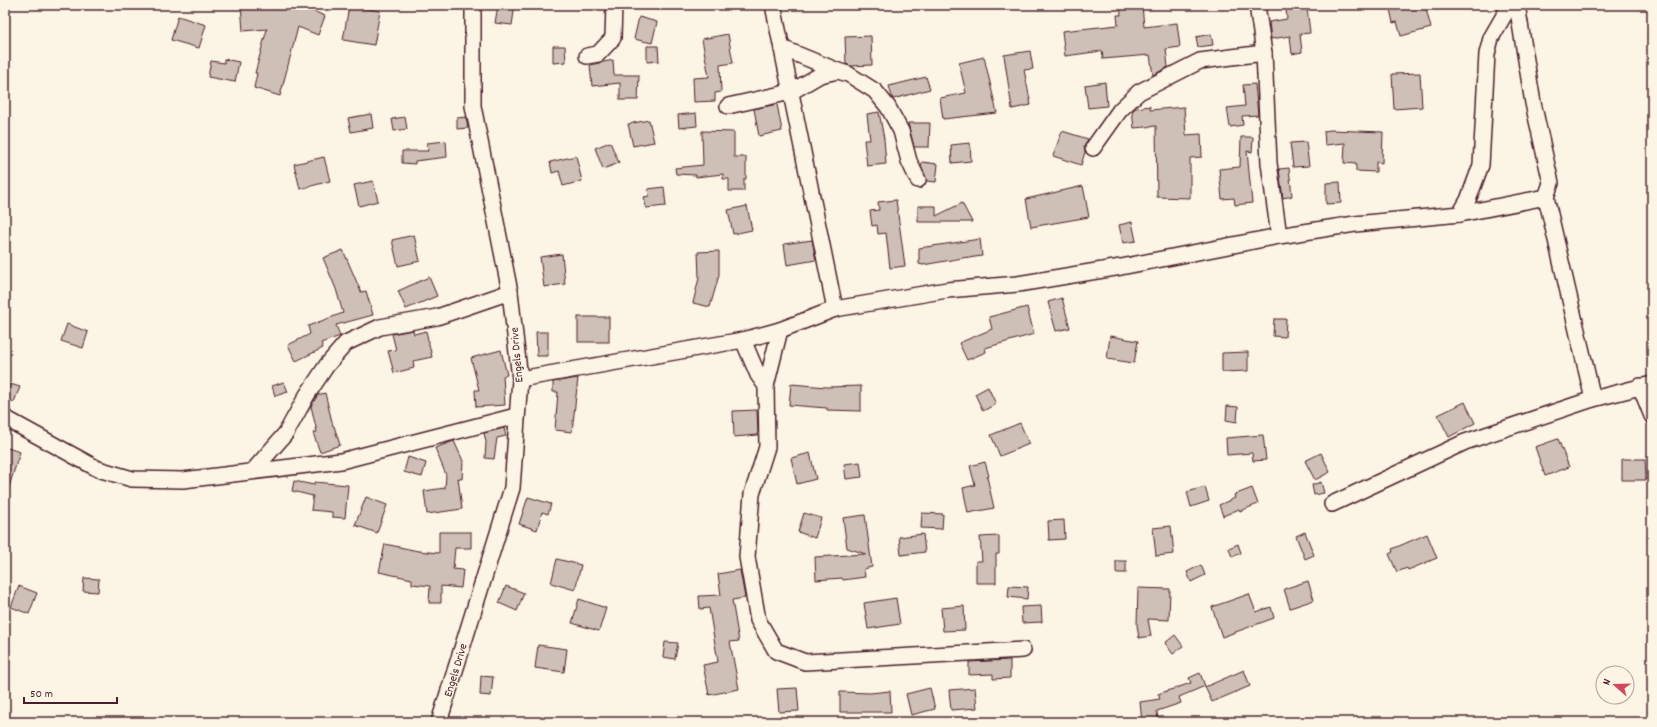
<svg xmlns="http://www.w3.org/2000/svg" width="1657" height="727" font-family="Dekko,sans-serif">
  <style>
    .building { fill: #cfc0b7; stroke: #4a1f2b }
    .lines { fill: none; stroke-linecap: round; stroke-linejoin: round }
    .minor-casing { stroke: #4a1f2b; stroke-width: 18 }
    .minor { stroke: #fcf5e5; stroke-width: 15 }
    .labels { text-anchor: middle; stroke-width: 3; stroke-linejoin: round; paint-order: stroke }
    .street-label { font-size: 12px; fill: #4a1f2b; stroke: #fcf5e5 }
  </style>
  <rect width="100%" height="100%" fill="#fcf5e5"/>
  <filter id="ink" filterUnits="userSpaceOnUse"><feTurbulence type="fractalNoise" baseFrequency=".025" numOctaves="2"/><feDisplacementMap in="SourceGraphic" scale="8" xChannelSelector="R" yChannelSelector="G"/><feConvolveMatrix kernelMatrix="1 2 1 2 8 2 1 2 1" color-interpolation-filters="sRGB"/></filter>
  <g filter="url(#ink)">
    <g class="building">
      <path d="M241 5H274V9L303 7 325 16 318 35 298 27 280 96 254 88 257 73H255L267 29 243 31Z"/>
      <path d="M498 5H515L512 25 495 23Z"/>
      <path d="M1120 5H1142L1144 27 1177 23 1180 47 1166 49 1168 67 1153 75 1150 55 1103 59 1102 51 1065 56 1062 31 1118 25 1117 15H1121Z"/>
      <path d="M1405 5H1425L1431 28 1401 36 1397 22 1393 23 1390 9Z"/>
      <path d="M349 6 380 11 374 45 343 40Z"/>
      <path d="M1307 7 1310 33 1300 34 1302 52 1292 54 1290 36 1271 39 1269 22 1287 19 1286 10Z"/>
      <path d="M178 16 206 25 199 48 171 40Z"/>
      <path d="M639 17 657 22 652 43 634 39Z"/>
      <path d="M728 34 733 63 720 65 721 92 715 93V101L694 102 693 78 709 77 702 39Z"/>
      <path d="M1211 34 1213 45 1198 47 1196 37Z"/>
      <path d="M871 36 872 65 851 66 846 64 845 37Z"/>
      <path d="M553 46H565L566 62 553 63Z"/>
      <path d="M647 46H658L659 61 647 62Z"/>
      <path d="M1030 51 1033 69 1024 70 1031 105 1012 109 1004 55Z"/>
      <path d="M984 57 997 113 943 119 940 98 966 93 959 63Z"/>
      <path d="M224 59 239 62 235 82 208 77 211 61 224 63Z"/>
      <path d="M613 60 614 75H639L638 100H620V83L592 86 590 65Z"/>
      <path d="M1420 73 1422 107 1394 109 1392 74Z"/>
      <path d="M926 77 930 89 893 99 892 97 889 86Z"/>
      <path d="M1105 82 1107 106 1088 108 1085 85Z"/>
      <path d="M1255 84 1258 115 1242 116 1243 125 1230 127 1227 108 1245 106 1243 85Z"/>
      <path d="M777 104 782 131 759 136 754 109Z"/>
      <path d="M1150 106V110L1184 107 1186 135 1201 134 1202 157 1190 158V198L1157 197 1156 126 1134 128 1132 111 1136 108Z"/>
      <path d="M879 112 884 139 886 164 867 166 864 140H870L867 114Z"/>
      <path d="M696 113 697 126 679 128 678 115Z"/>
      <path d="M371 114 373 128 351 132 348 118Z"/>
      <path d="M405 117 407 129 394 131 392 119Z"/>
      <path d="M466 117 468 128 457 129V118Z"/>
      <path d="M649 120 654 142 633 146 628 124Z"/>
      <path d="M908 123H930L929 147H914Z"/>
      <path d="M1331 130 1383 132 1382 163 1376 162V172L1356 171V164L1344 163 1345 143 1325 145 1324 131Z"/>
      <path d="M702 131 734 132V157H746V179H744V191H729V179H723V174L696 177V175L676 174 675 168 703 165Z"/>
      <path d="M1062 131 1088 139 1084 147 1085 152 1081 165 1053 156Z"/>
      <path d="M1241 137H1253L1252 152 1247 151 1252 203 1235 205 1234 198 1222 199 1219 169 1240 167Z"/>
      <path d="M446 141 447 157 415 161V164L402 163V151H428L427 143Z"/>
      <path d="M610 142 619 163 603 169 595 148Z"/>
      <path d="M1306 142 1309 166 1293 167 1290 143Z"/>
      <path d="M970 143 971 161 952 163 951 145Z"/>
      <path d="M576 156 582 181 563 186 559 171 552 173 550 162Z"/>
      <path d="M324 157 330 181 300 189 294 164Z"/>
      <path d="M922 162 938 164 936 182 927 181 921 166Z"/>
      <path d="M1289 168 1292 196 1283 198 1279 169Z"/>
      <path d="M373 181 378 201 359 206 354 185Z"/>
      <path d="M1340 182 1341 203 1326 204V183Z"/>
      <path d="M1083 186 1089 217 1031 227 1026 199Z"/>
      <path d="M664 187 666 206 646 208 644 197 649 196 648 189Z"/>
      <path d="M896 200 905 266 890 268 886 233 878 234 877 225 872 226 870 211 879 210 878 202Z"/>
      <path d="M962 203 972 222H918V206H936V216Z"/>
      <path d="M747 206 752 230 733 234 728 210Z"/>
      <path d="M1132 222 1136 241 1123 243 1119 225Z"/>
      <path d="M414 235 420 261 398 266 392 240Z"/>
      <path d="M980 239 982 256 968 258V257L923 265 919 264V248Z"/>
      <path d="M812 240 816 260 787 265 784 244Z"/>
      <path d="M343 250 361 292 366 291 373 315 336 325 340 336 321 343 323 348 296 361 288 345 310 334 308 326 343 313 336 289 323 258Z"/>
      <path d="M719 251V275L710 307 693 303 699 278 698 252Z"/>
      <path d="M562 254 565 284 544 287 540 257Z"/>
      <path d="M429 277 437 296 406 309 398 291Z"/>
      <path d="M1062 298 1070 328 1056 331 1048 302Z"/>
      <path d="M1027 307 1034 334 985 348 986 352 967 360 959 343 992 329 989 317Z"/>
      <rect x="578" y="317" width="31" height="25"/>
      <path d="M1274 319H1286L1285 337 1273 336Z"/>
      <path d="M67 324 88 332 83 348 61 341Z"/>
      <path d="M413 330 414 334 426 331 432 357 413 361 414 368 394 373 388 351 396 350 392 334Z"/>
      <path d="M536 332H548V356H537Z"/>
      <path d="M1110 336 1138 341 1134 363 1107 359Z"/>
      <path d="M501 350 507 375 503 376 505 405 476 407 475 390H479L471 358Z"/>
      <path d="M1248 352V371L1222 372V353Z"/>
      <path d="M578 378 572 432 555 430 558 392H553V382Z"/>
      <path d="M284 382 288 392 275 396 272 386Z"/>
      <path d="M10 384 20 387 14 402 5 398Z"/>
      <path d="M791 384 827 387 861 386V411L827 410V408L789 405Z"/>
      <path d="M988 387 996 404 983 411 975 394Z"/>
      <path d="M325 393 333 426H334L340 445 320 452 313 433 317 432 311 406 318 395Z"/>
      <path d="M1465 402 1475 423 1449 437 1438 415Z"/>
      <path d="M1227 406 1238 407 1237 422 1226 420Z"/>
      <path d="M757 410 758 435 734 437 733 411Z"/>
      <path d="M1020 423 1029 444 1000 456 991 435Z"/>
      <path d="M504 428 506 436 497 438 494 459 485 458 486 442 484 433Z"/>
      <path d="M1263 435 1266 460 1253 461 1252 453 1227 455 1226 438Z"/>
      <path d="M1558 439 1569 467 1545 476 1535 447Z"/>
      <path d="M454 441 463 461 462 479 458 478 462 509 427 514 424 491 445 488 446 475 435 448Z"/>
      <path d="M5 447 20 452 7 493 5 492Z"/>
      <path d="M810 453 816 479 797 484 791 458Z"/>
      <path d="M1321 453 1330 472 1315 480 1305 461Z"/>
      <path d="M408 457 426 463 422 477 404 472Z"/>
      <path d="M1622 459H1645L1646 480H1622Z"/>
      <path d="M860 462 862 477 846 479 844 464Z"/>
      <path d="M985 462 989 476 987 477 994 508 968 513 963 488 975 485 970 466Z"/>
      <path d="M294 481 314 485V482L348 485 345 518 332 517V512L311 510 313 496 292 491Z"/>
      <path d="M1321 482 1324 493 1314 495 1312 485Z"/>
      <path d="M1205 487 1209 501 1191 507 1187 492Z"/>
      <path d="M1252 488 1258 504 1240 511 1239 509 1223 516 1219 505 1235 498 1234 495Z"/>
      <path d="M366 497 387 505 377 533 355 525Z"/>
      <path d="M528 497 551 504 548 514 542 512 537 530 519 524Z"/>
      <path d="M804 513 821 518 815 538 798 532Z"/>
      <path d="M922 513 943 514 942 529 921 528Z"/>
      <path d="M865 515 872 567 864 569 865 577 843 580 842 578 816 580 815 557 866 554 847 548 843 518Z"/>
      <path d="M1064 520 1065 539 1049 540 1048 521Z"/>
      <path d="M1171 526 1174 554 1156 556 1153 528Z"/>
      <path d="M439 532H471V548H455L453 569 463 570 461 588 441 586V603H429L430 586 412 584V579L379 572 385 544 418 551 439 553Z"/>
      <path d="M1305 532 1314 555 1305 559 1296 536Z"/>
      <path d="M923 534 925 552 901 555 899 537Z"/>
      <path d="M1427 534 1437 558 1408 570 1407 568 1397 572 1389 554 1393 552 1392 549Z"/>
      <path d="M999 536V554H996V583H976V561H982L980 537Z"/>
      <path d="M1238 544 1241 553 1232 557 1229 548Z"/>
      <path d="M557 559 581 565 575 590 551 583Z"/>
      <rect x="1116" y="561" width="10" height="12"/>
      <path d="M1201 565 1205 575 1191 582 1187 572Z"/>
      <path d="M740 570 745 598 732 600 739 641 730 642 739 689 709 695 703 665 718 662 709 608 700 609 699 596 721 595 718 574Z"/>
      <path d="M84 578 99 579 98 592 83 591Z"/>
      <path d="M1308 581 1314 600 1290 608 1284 589Z"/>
      <path d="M19 586 37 593 29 614 11 607Z"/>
      <path d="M506 586 524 593 517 611 499 603Z"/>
      <path d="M1009 586 1028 587 1027 599 1008 597Z"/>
      <path d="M1138 588 1170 589 1169 620 1148 619 1151 636 1139 638 1137 625Z"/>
      <path d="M1249 594 1256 612 1271 607 1274 618 1222 637 1212 607Z"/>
      <path d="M896 598 900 624 868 629 864 603Z"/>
      <path d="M579 599 606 608 599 631 572 623Z"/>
      <path d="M964 606 965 630 943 631 941 608Z"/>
      <path d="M1041 606 1042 622 1022 623 1021 607Z"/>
      <path d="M1175 635 1183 646 1173 654 1165 643Z"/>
      <path d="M665 642 678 643 675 659 663 657Z"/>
      <path d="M538 645 567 649 564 672 535 668Z"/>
      <path d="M1010 660V678L993 679V674L969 675V662Z"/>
      <path d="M1244 670 1250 686 1212 702 1205 687Z"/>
      <path d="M1200 673 1205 686 1179 697 1181 703 1157 711 1158 721 1142 722 1140 702 1160 699 1158 694 1191 683 1189 678Z"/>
      <path d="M481 676 493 677 491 696 480 695Z"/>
      <path d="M797 688 799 711 779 712 777 689Z"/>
      <path d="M930 688 935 709 911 715 906 694Z"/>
      <path d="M975 688 977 708 951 710 949 690Z"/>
      <path d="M890 691 891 712H840V692L870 693Z"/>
    </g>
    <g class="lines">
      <g class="minor-casing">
        <g id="minor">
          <path d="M773 5 835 309"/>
          <path d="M1257 5 1264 53 1269 163 1279 236"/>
          <path d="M782 48 838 71"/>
          <path d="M587 56 598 54 613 38 614 5"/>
          <path d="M728 106 791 92 820 75 838 71 848 74 875 91 888 107 901 131 909 161 918 180"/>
          <path d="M1093 148 1120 110 1139 92 1200 61 1264 53"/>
          <path d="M1546 197 1593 399"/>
          <path d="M1460 214 1468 200 1481 165 1487 54 1491 38 1510 5"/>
          <path d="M780 330 766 386 767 447 752 494 747 557 758 620 776 651 805 662 1023 650"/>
          <path d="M743 340 758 375 766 386"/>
          <path d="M520 379 743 340 780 330 835 309 947 290 1018 284 1121 267 1279 236 1355 224 1460 214 1546 197 1551 183 1533 103 1517 5"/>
          <path d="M1640 386 1652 416"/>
          <path d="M5 418 98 469 132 479 183 480 341 461 516 416"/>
          <path d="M253 471 286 433 307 395 327 365 346 343 380 327 437 317 510 292"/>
          <path d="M1332 504 1465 442 1593 399 1652 384"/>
          <path d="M439 722 512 488 520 379 510 292 473 106V5"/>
        </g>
      </g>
      <use href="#minor" class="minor"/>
    </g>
  </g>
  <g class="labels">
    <g class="street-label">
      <text transform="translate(516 355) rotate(-95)" y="4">Engels Drive</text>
      <text transform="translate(455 670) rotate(-73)" y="4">Engels Drive</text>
    </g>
  </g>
  <rect width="1657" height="727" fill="none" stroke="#fcf5e5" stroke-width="20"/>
  <rect x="10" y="10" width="1637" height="707" fill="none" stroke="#4a1f2b" stroke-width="1.5" filter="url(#ink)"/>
  <g transform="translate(1615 685) rotate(290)"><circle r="19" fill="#fcf5e5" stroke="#b59f9b"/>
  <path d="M0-3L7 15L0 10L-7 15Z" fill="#d1495b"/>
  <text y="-6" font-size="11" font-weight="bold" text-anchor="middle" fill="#4a1f2b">N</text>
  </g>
  <path d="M24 697v6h93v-6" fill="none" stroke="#4a1f2b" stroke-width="2"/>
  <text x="30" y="697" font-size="12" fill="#4a1f2b" stroke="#fcf5e5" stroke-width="3" paint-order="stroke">50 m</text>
</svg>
